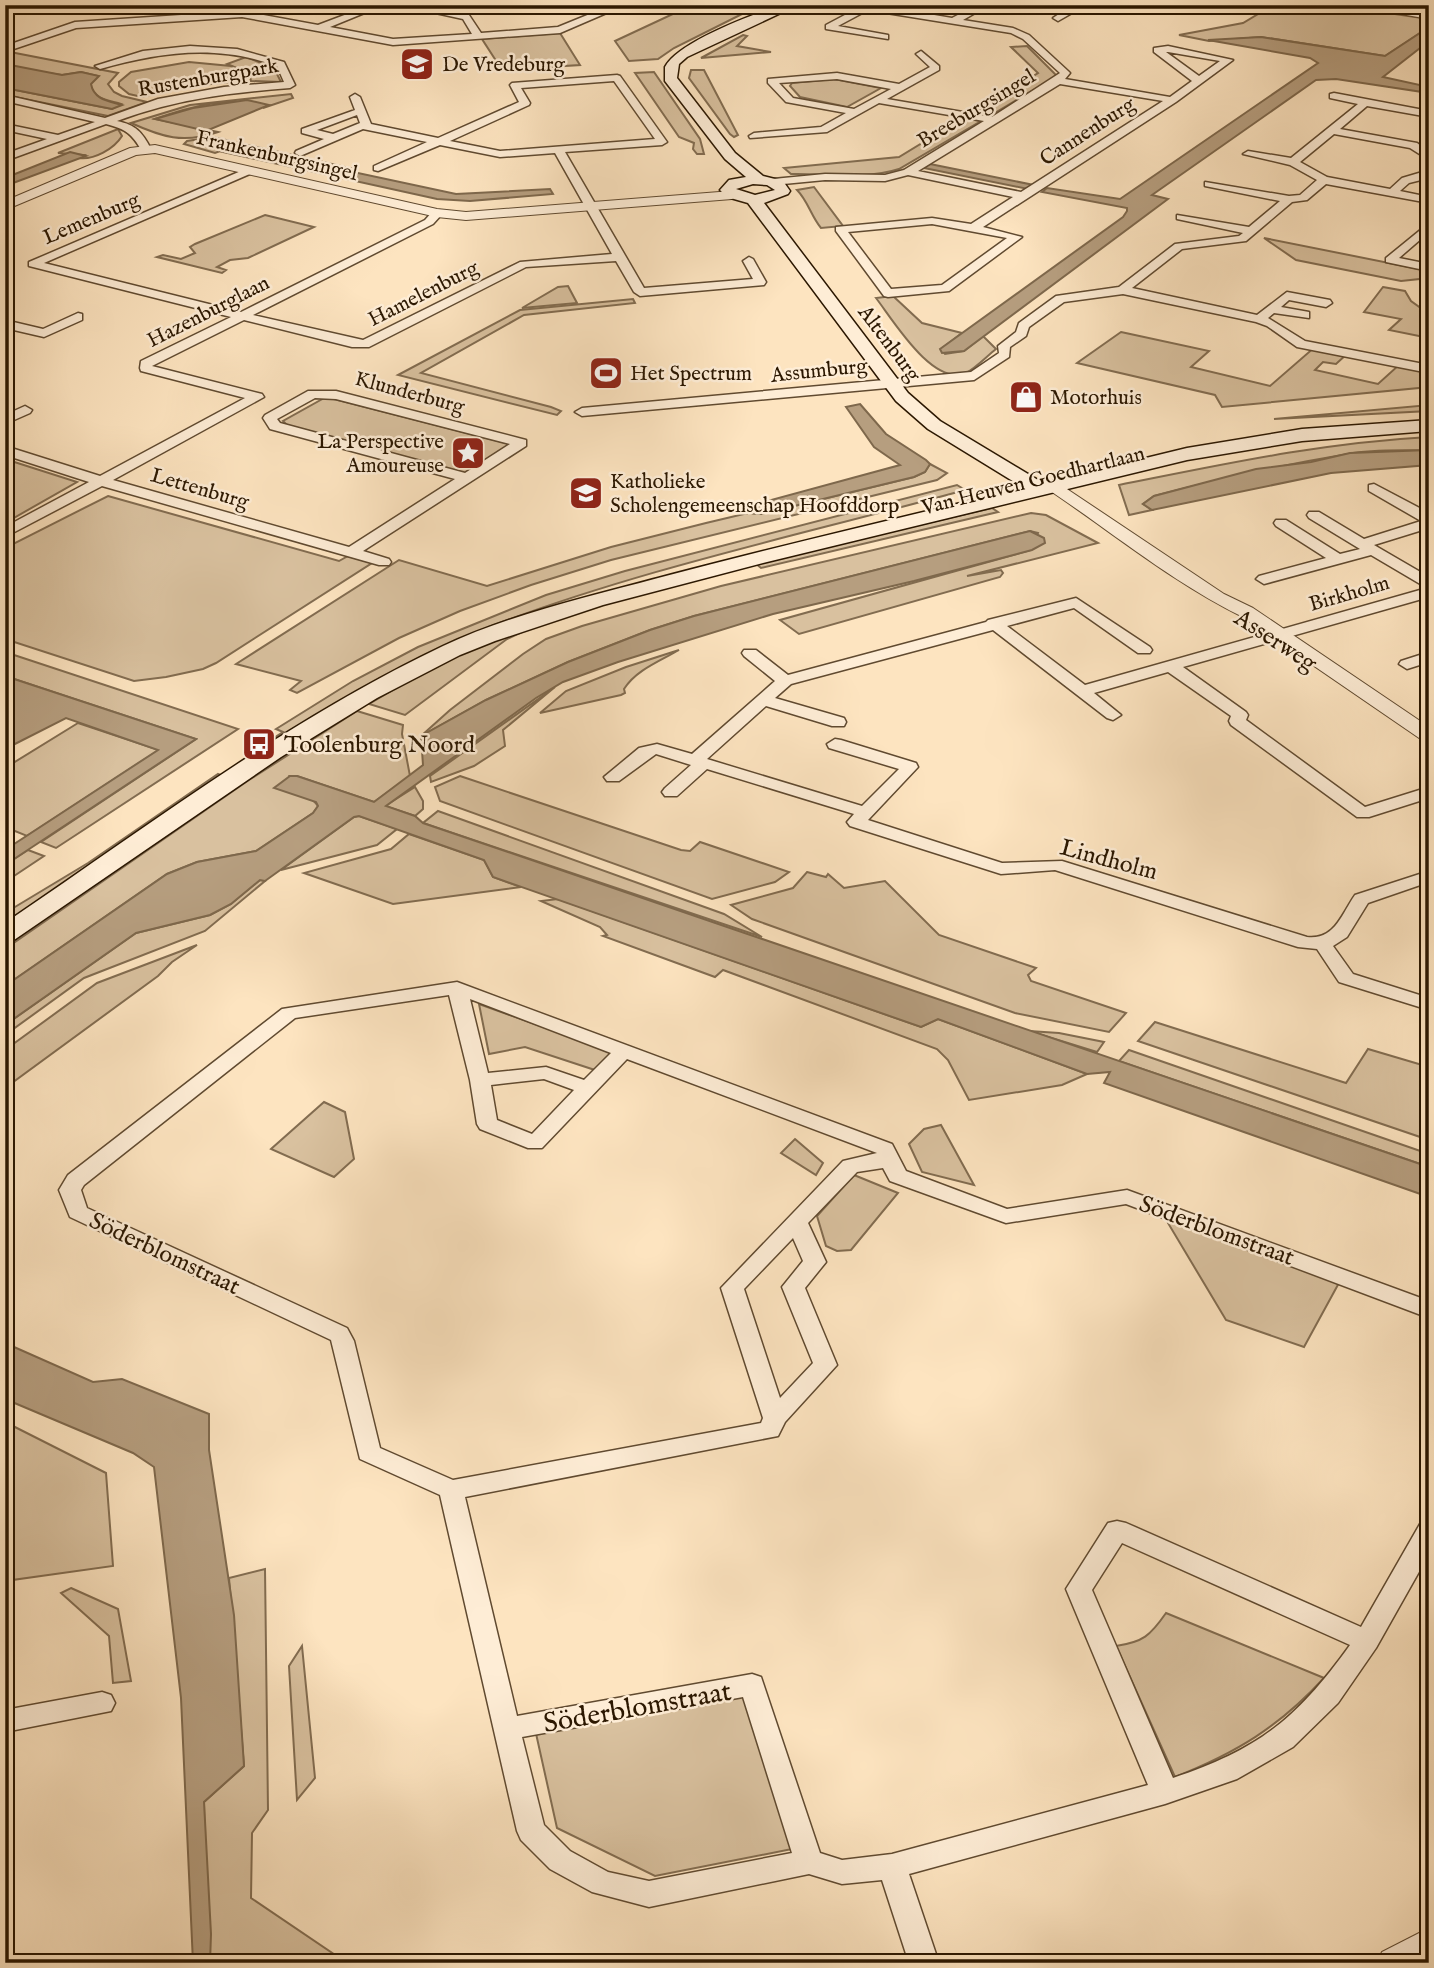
<svg xmlns="http://www.w3.org/2000/svg" width="1434" height="1968" font-family="'IM FELL English',serif">
  <style>
    .green { fill: #d9c19f; stroke: #826c50; stroke-width: 2 }
    .water { fill: #b69e7f; stroke: #7e684c; stroke-width: 2 }
    .lines { fill: none; stroke-linecap: round; stroke-linejoin: round }
    .minor-casing { stroke: #604a30; stroke-width: 3 }
    .tertiary-casing { stroke: #604a30; stroke-width: 2 }
    .secondary-casing { stroke: #2b1700; stroke-width: 3 }
    .minor { fill: #feedd6; fill-rule: evenodd }
    .tertiary { fill: #feedd6; fill-rule: evenodd }
    .secondary { fill: #feedd6; fill-rule: evenodd }
    .labels { text-anchor: middle; stroke-width: 5; stroke-linejoin: round; paint-order: stroke }
    .far-poi-label { font-size: 21px; fill: #2b1700; stroke: #feedd6; text-anchor: start }
    .far-street-label { font-size: 21px; fill: #2b1700; stroke: #feedd6 }
    .street-label { font-size: 24px; fill: #2b1700; stroke: #feedd6 }
    .poi-label { font-size: 24px; fill: #2b1700; stroke: #feedd6; text-anchor: start }
    .near-street-label { font-size: 28px; fill: #2b1700; stroke: #feedd6 }
  </style>
  <rect width="100%" height="100%" fill="#fde4c0"/>
  <filter id="stains"><feTurbulence type="fractalNoise" baseFrequency=".00286" numOctaves="4"/><feColorMatrix values="0 0 0 0 .2 0 0 0 0 .09 0 0 0 0 .02 0 0 0 .5 -.17"/></filter>
  <radialGradient id="worn" r=".72"><stop offset=".6" stop-color="#630" stop-opacity="0"/><stop offset="1" stop-color="#630" stop-opacity=".3"/></radialGradient>
  <g class="green">
    <path d="M692 5H760L674 48 658 59 629 61 615 41Z"/>
    <path d="M1273 5H1333L1429 19V27L1385 56 1261 37 1209 41 1179 35 1243 23Z"/>
    <path d="M560 33 580 65 502 70 482 39Z"/>
    <path d="M743 35 747 36 737 46 771 52 701 58Z"/>
    <path d="M1027 46 1057 76 993 114 975 112 1038 73 1011 47Z"/>
    <path d="M5 51 118 73 108 84 114 92 122 96 147 102 108 116 5 95V88L112 109 121 104C108 100 94 100 90 84L98 76 81 72 62 75 5 67Z"/>
    <path d="M246 57 274 68 281 82 251 81 249 73 227 64Z"/>
    <path d="M189 62 231 66 238 69 245 78 242 81 180 87 142 97 129 94 119 86V82L131 72Z"/>
    <path d="M691 70H704L738 135 734 137 730 134 689 78Z"/>
    <path d="M654 72 700 139 704 154H697L693 149 694 143 679 137 635 73Z"/>
    <path d="M834 79 839 80 881 88 847 107 800 97 790 86 792 83Z"/>
    <path d="M291 94 293 98 263 108 267 106C230 96 191 106 155 119L218 132C183 144 162 137 131 123L190 105Z"/>
    <path d="M963 118 981 121 899 169C865 180 826 173 791 174L784 168 899 157Z"/>
    <path d="M118 129 122 136C114 149 94 160 79 158L84 155 58 153Z"/>
    <path d="M213 137 350 168 344 171 223 150 215 153 184 144 187 141Z"/>
    <path d="M814 187 843 226 821 228C811 216 808 201 797 190Z"/>
    <path d="M265 215 314 227 248 258 230 260 217 267 226 270 222 273 157 257 163 255 181 259 195 253 190 247 195 244Z"/>
    <path d="M1264 238 1429 271V278L1401 281 1296 260Z"/>
    <path d="M568 286 577 303 522 308 558 287Z"/>
    <path d="M1383 287 1405 291 1411 301 1429 314V338L1389 330 1401 319 1364 312Z"/>
    <path d="M893 296 922 323 962 333 941 349 945 354 964 351 983 336 996 349C987 356 976 368 966 373 933 387 893 320 876 298Z"/>
    <path d="M633 299 635 303 524 315 421 373 551 407 561 411 557 415 398 375 520 310Z"/>
    <path d="M1121 332 1209 351 1191 367 1270 386 1316 346 1348 353 1336 364 1323 362 1315 370 1378 384 1400 364 1429 371V387L1222 407 1215 395 1077 363Z"/>
    <path d="M326 397 506 443 511 445 464 474 288 426 283 421Z"/>
    <path d="M1429 405V411L1274 419Z"/>
    <path d="M1429 437V450C1402 451 1374 449 1348 454 1282 465 1218 479 1154 496L1143 504 1152 510 1129 515 1119 485C1225 464 1320 443 1429 437Z"/>
    <path d="M5 459 77 482 5 523Z"/>
    <path d="M930 464 947 473 937 480 611 560 531 585 460 611 399 638 297 693 290 690 301 681 236 664 399 560 487 586 611 547 706 523 748 513 761 514 914 477 925 472Z"/>
    <path d="M957 485 965 490C806 534 643 568 489 627L5 926V913L88 863 218 774 225 777 254 756 249 754 283 732 276 729 353 681 418 647 546 595 625 571Z"/>
    <path d="M108 496 339 561 348 556 372 563 216 663 203 669 166 677 134 681 5 639V548Z"/>
    <path d="M992 508 998 512 761 568 755 563Z"/>
    <path d="M1031 513 1046 515 1098 543 967 576 1001 570 1003 573 1000 577 799 634 780 620 1031 550 1038 533 1030 531 694 616 650 630 568 662 486 700 421 736 450 710 523 654 546 639 582 626 721 586Z"/>
    <path d="M545 621 507 639 405 715 369 704 446 659Z"/>
    <path d="M679 650C660 661 636 670 624 689L625 693 621 695 540 713 566 691 626 667Z"/>
    <path d="M5 652 238 729 56 848 41 842 196 739 5 676Z"/>
    <path d="M555 687 503 730 505 746 474 766 431 782 430 776Z"/>
    <path d="M357 711 403 725 402 734 410 776 374 802 297 776H290C299 787 310 796 318 806L313 813 256 851 197 862 167 874 5 986V949L249 780Z"/>
    <path d="M78 723 159 750 27 836 5 827V768Z"/>
    <path d="M460 776 681 850 690 851 700 842 789 872 775 882 712 899 440 801 435 787Z"/>
    <path d="M415 787 423 801V809L415 816 385 806Z"/>
    <path d="M438 811 724 914 762 937 423 823Z"/>
    <path d="M359 816 397 829 377 845 281 870 354 817Z"/>
    <path d="M409 834 484 860 493 877 521 887 393 904 304 873 391 849Z"/>
    <path d="M28 850 44 856 5 882V865Z"/>
    <path d="M807 872 826 877 828 874 844 888 885 881 939 935 1036 968 1028 975 1031 981 1126 1013 1109 1032 1015 1013 752 919 731 905 793 888Z"/>
    <path d="M260 880 265 881 205 931 84 978 5 1035V1025L136 933 210 915 231 904Z"/>
    <path d="M558 899 921 1027 938 1019 1087 1074 1062 1085 969 1100 948 1060 937 1049 723 970 715 977 603 936 607 935 600 927 541 901Z"/>
    <path d="M197 945 172 962 158 976 5 1088V1050L97 983Z"/>
    <path d="M479 1004 616 1053 598 1071 525 1047 489 1054Z"/>
    <path d="M1155 1022 1346 1083 1368 1049 1429 1067V1140L1138 1041Z"/>
    <path d="M1029 1031 1059 1033 1104 1042 1097 1052Z"/>
    <path d="M1129 1050 1429 1154V1167L1119 1061Z"/>
    <path d="M324 1102 345 1112 354 1159 334 1177 271 1149Z"/>
    <path d="M941 1125 974 1185 922 1172 909 1144 924 1129Z"/>
    <path d="M795 1139 823 1163 816 1175 781 1153Z"/>
    <path d="M854 1175 898 1193 851 1250 837 1251 826 1246 817 1216Z"/>
    <path d="M1165 1218 1340 1281 1304 1347 1226 1320Z"/>
    <path d="M5 1422 106 1473 113 1566 5 1581Z"/>
    <path d="M265 1569 268 1810 252 1833 251 1898 347 1963H207L204 1802 244 1766 229 1578Z"/>
    <path d="M71 1588 118 1609 131 1681 113 1683 109 1636 61 1593Z"/>
    <path d="M1166 1613 1324 1678C1279 1727 1236 1753 1175 1777L1116 1646C1143 1642 1150 1636 1166 1613Z"/>
    <path d="M302 1646 315 1778 297 1800 289 1666Z"/>
    <path d="M751 1691 792 1849 655 1876 557 1828 535 1729Z"/>
  </g>
  <g class="water">
    <path d="M1429 27V41L1383 77 1429 87V93L1336 79 1316 80 1152 195 1168 199 964 351 942 353 940 349 1123 217 1127 211V208L1042 192 1047 188 1120 199 1318 63 1310 58 1208 40 1261 37 1385 56Z"/>
    <path d="M5 64 62 75 81 72 99 76 91 84C94 100 109 101 122 105L112 109 5 88Z"/>
    <path d="M247 100 269 105 206 131 155 119 193 108Z"/>
    <path d="M236 147 456 194 550 189 553 194 470 201 437 199 223 152Z"/>
    <path d="M70 152 86 156 5 186V178Z"/>
    <path d="M930 164 1034 185 1028 189 924 168Z"/>
    <path d="M860 404 886 434 926 460 930 464 925 472 914 477 761 514 748 513 753 505 900 465 874 447 846 407Z"/>
    <path d="M1429 450V465L1331 473 1152 510 1143 504 1154 496 1256 469 1311 462 1350 453Z"/>
    <path d="M1030 531 1044 538 1045 543 1032 550 914 581 773 614 618 662 563 682 536 698 386 806 415 816 423 823 1429 1167V1197L1104 1083 1110 1072 1087 1074 938 1019 921 1027 493 877 484 860 359 816 354 817 265 881 260 880 231 904 210 915 136 933 5 1025V986L167 874 197 862 256 851 313 813 318 806 316 802 274 788 290 776H297L374 802 423 765 421 736 486 700 568 662 650 630 694 616Z"/>
    <path d="M5 676 196 739 5 865V850L158 750 66 718 5 749Z"/>
    <path d="M5 1343 93 1382 122 1379 209 1414V1450L234 1615 244 1766 204 1802 211 1934 210 1963H193L181 1698 154 1467 133 1453 5 1399Z"/>
  </g>
  <g class="lines">
    <g class="minor-casing">
      <g id="minor">
        <path d="M5 5H14L5 10Z"/>
        <path d="M371 5H384L330 27 393 39 472 34 463 19 399 5H419L469 15 481 33 558 27 612 5H625L560 33 393 45 242 17 76 28 5 52V46L75 22 242 11 318 25Z"/>
        <path d="M853 5H875L952 18 977 5H989L963 20 1013 28 1029 35 1068 71 1070 73 1065 79 1170 97 1192 81 1154 52V48L1168 46 1233 60 1176 102 983 227 1022 237 949 291 888 297 884 296 836 231V227L932 218 971 224 1013 197 908 175 885 181 825 180 773 185 768 182 773 179 825 174 885 175 904 170 984 121 879 103 827 132 750 138 749 136 754 133 821 127 846 113 786 102 768 83V79L837 73 899 84 930 67 916 54 921 51 939 66V70L887 99 992 117 1060 73 1023 39 1011 33 868 10 838 26 888 35V39L826 29V25L858 8ZM1166 52H1168L1220 61 1199 76ZM837 79 891 89 854 109 793 98 779 83ZM1060 84 1163 101 1021 192 918 171ZM932 224 1007 238 942 285 891 289 848 232Z"/>
        <path d="M1045 5H1068L1079 9 1058 21 1053 18 1065 10Z"/>
        <path d="M1210 5H1223L1224 6 1219 9Z"/>
        <path d="M190 46 237 49 284 62 295 85 290 88C227 93 177 99 117 121 136 125 142 132 151 149L150 151H142C132 134 126 129 106 124L5 161V154L47 139 5 130V124L58 135 95 122 5 101V95L105 118 158 99 224 87 284 82 277 66C216 44 161 52 100 69L95 66 143 51Z"/>
        <path d="M617 75 620 76 667 142 662 145 565 152 644 288 753 279 743 261 749 257 753 259 766 282 764 285 640 296 634 292 616 261 526 267 369 347H352L244 320 152 366 262 394 264 397 113 480 349 547 455 479 270 429 263 418 265 415 308 391H336L526 440V446L363 551 389 559 391 562 389 565H379L102 486 5 537V527L89 482 5 455V446L100 476 245 398 141 371 140 368 141 361 231 317 29 266V262L248 168 252 169V173L44 263 241 312 425 220 433 211H441L443 213 433 224 253 315 363 340 520 262 612 254 555 153 500 157 440 145 378 171 374 170V166L427 142 363 129 300 156 295 153 296 151 324 139 302 133V129L355 110 350 97 355 94 360 97 371 124 438 138 519 102 510 85 512 83ZM614 81 655 139 500 151 450 141 529 105 530 103 521 88ZM357 115 360 123 333 134 317 130ZM315 398 336 399 510 444 465 473 280 423 277 419Z"/>
        <path d="M1334 93 1429 111V117L1367 106 1340 129 1417 143 1429 152V160L1410 148 1334 134 1300 162 1327 177 1390 189 1402 178 1429 170V178L1409 183 1400 191 1429 197V203L1326 184 1307 200 1292 202 1246 241 1182 249 1132 288 1257 315 1287 292 1330 300 1332 303 1326 307 1289 300 1281 307 1309 312V318L1274 313 1268 318 1305 341 1429 365V373L1297 347 1267 326 1256 322 1123 294 1064 302 1029 327 1026 336 1010 347 1009 357 974 380 582 416 575 412 582 408 971 372 999 353 998 346 1016 332 1019 323 1056 296 1119 287 1175 244 1239 236 1243 233 1177 219V215L1249 227 1280 201 1205 186V182L1289 196 1300 195 1317 180 1290 165 1243 154 1248 151 1291 158 1358 104 1330 98V94Z"/>
        <path d="M1429 223V232L1399 258 1429 264V271L1386 262V258Z"/>
        <path d="M78 313 82 314V320L44 337 5 328V320L43 329Z"/>
        <path d="M25 406 32 410 30 413 5 424V415Z"/>
        <path d="M1374 484 1429 513V528L1374 545 1429 577V597L1183 667 1246 712 1248 715 1246 720 1365 807 1429 787V798L1369 817H1357L1231 725 1229 721 1231 716 1168 672 1094 693 1121 715 1113 720 1107 718 993 630 791 684 775 698 844 718 846 722 844 726H832L766 706 707 759 862 806 899 769 829 748 827 744 835 739 841 740 916 763 918 767 868 820 1002 863 1062 861 1307 937C1335 940 1341 915 1355 895L1429 871V882L1368 903 1347 937 1333 946 1353 974 1429 998V1010L1339 982 1317 949 1298 947 1055 870 1001 874 850 826 847 822 854 814 707 769 677 796H665L662 792 665 788 691 765 656 754 619 781H607L604 777 639 748 657 744 692 754 775 681 744 656 742 653 744 650H756L788 675 986 622 988 620 1076 598 1150 647 1152 650 1150 653H1138L1074 608 1007 626 1085 685 1427 588 1371 555 1264 584 1256 579 1259 576 1326 558 1276 526 1274 523 1276 520H1286L1340 554 1360 549 1309 518 1307 515 1309 512H1319L1364 539 1421 521 1369 491V485Z"/>
        <path d="M1429 652V662L1407 669 1399 664 1401 661Z"/>
        <path d="M457 982 892 1144 906 1171 1007 1209 1127 1190 1429 1301V1318L1126 1204 1006 1223 890 1181 883 1168 857 1172 808 1223 826 1262 805 1288 837 1365 785 1422 778 1436 465 1497 517 1716 752 1674 761 1677 820 1853 842 1860 892 1854 1148 1785 1066 1589 1108 1523 1117 1521 1126 1523 1361 1627 1420 1524 1429 1522V1554L1376 1648 1338 1703 1293 1747 1237 1779 1165 1804 909 1874 939 1963H909L882 1880 842 1884 809 1874 649 1907 592 1892 550 1869 521 1840 517 1831 440 1495 360 1459 331 1340 70 1217 59 1190 68 1175 282 1009ZM449 995 470 1080 477 1124 480 1129 528 1148H542L627 1059 877 1153 843 1161 721 1288 763 1418 761 1423 453 1480 380 1448 354 1341 347 1328 87 1208 81 1190 84 1185 295 1018ZM470 999 611 1053 584 1080 546 1067 488 1073ZM544 1079 574 1090 532 1134 497 1120 491 1085ZM793 1238 803 1261 782 1287 813 1363 780 1398 744 1289ZM1122 1543 1350 1645C1297 1719 1259 1749 1173 1778L1092 1590ZM743 1697 792 1853 649 1881 608 1872 570 1851 544 1825 522 1737Z"/>
        <path d="M102 1692 111 1695 115 1703 111 1711 5 1732V1710Z"/>
      </g>
    </g>
    <g class="tertiary-casing">
      <g id="tertiary">
        <path d="M1350 5H1378L1429 13V19Z"/>
        <path d="M155 145 437 209 466 212 732 191 739 195 732 199 466 220 437 217 155 153 136 155 5 210V201L130 148Z"/>
        <path d="M1055 481 1224 594 1253 608 1429 727V742L1422 740 1241 616C1172 582 1112 532 1049 490L1047 486Z"/>
        <path d="M1429 1928V1961L1377 1963 1382 1952Z"/>
      </g>
    </g>
    <g class="secondary-casing">
      <path id="secondary" d="M780 5H798L687 57 679 64 677 78 735 153 763 176 783 181 790 191 788 194 764 203 908 393 940 421 1043 483 1187 448 1302 429 1429 420V431L1302 441 1187 460 767 562 603 605 495 641 460 655 377 698 281 757 14 940 5 943V923C147 827 287 720 443 646 509 615 587 597 658 578 779 546 902 517 1024 488L928 429 896 401 748 203 727 197 720 190 729 180 746 177 725 159 665 81V67C678 42 752 15 780 5ZM753 184 767 185 775 190 755 195 736 189Z"/>
    </g>
    <use href="#minor" class="minor"/>
    <use href="#tertiary" class="tertiary"/>
    <use href="#secondary" class="secondary"/>
  </g>
  <defs>
    <g id="school-square" transform="scale(1.75)"><rect x="-9" y="-9" width="18" height="18" rx="4" fill="#8f2418" stroke="#feedd6"/><path d="M0-5L7-2L0 1L-7-2ZM-4 1L0 2.5L4 1V4Q0 6-4 4Z" fill="#fff"/></g>
    <g id="stadium-square" transform="scale(1.75)"><rect x="-9" y="-9" width="18" height="18" rx="4" fill="#8f2418" stroke="#feedd6"/><path d="M0-5a6.5 5 0 1 0 0 10a6.5 5 0 1 0 0-10ZM-3.5-1.8h7v3.6h-7Z" fill="#fff"/></g>
    <g id="shop-square" transform="scale(1.75)"><rect x="-9" y="-9" width="18" height="18" rx="4" fill="#8f2418" stroke="#feedd6"/><path d="M-5-2.5h2.3a2.7 3.5 0 0 1 5.4 0H5L5.5 6h-11ZM-1.5-2.5h3a1.5 2.3 0 0 0-3 0Z" fill="#fff"/></g>
    <g id="sight-square" transform="scale(1.75)"><rect x="-9" y="-9" width="18" height="18" rx="4" fill="#8f2418" stroke="#feedd6"/><path d="M0-6L1.8-2.2L6-1.7L2.9 1.2L3.7 5.4L0 3.3L-3.7 5.4L-2.9 1.2L-6-1.7L-1.8-2.2Z" fill="#fff"/></g>
    <g id="bus-square" transform="scale(1.75)"><rect x="-9" y="-9" width="18" height="18" rx="4" fill="#8f2418" stroke="#feedd6"/><path d="M-5-6H5V4H4V6H2V4H-2V6H-4V4H-5ZM-3.5-4V0h7V-4ZM-3.5 1.2v1.5H-2V1.2ZM2 1.2v1.5H3.5V1.2Z" fill="#fff"/></g>
  </defs>
  <g fill-rule="evenodd">
    <use href="#school-square" x="417" y="64"/>
    <use href="#stadium-square" x="606" y="373"/>
    <use href="#shop-square" x="1026" y="397"/>
    <use href="#sight-square" x="468" y="453"/>
    <use href="#school-square" x="586" y="493"/>
    <use href="#bus-square" x="259" y="744"/>
  </g>
  <g class="labels">
    <g class="far-poi-label">
      <text x="442" y="71">De Vredeburg</text>
      <text x="630" y="380">Het Spectrum</text>
      <text x="1050" y="404">Motorhuis</text>
      <text x="444" y="448" text-anchor="end">La Perspective<tspan x="444" dy="24">Amoureuse</tspan></text>
      <text x="610" y="488">Katholieke<tspan x="610" dy="24">Scholengemeenschap Hoofddorp</tspan></text>
    </g>
    <g class="far-street-label">
      <text transform="translate(208 77) rotate(-10)" y="7">Rustenburgpark</text>
      <text transform="translate(976 108) rotate(-31)" y="7">Breeburgsingel</text>
      <text transform="translate(1087 131) rotate(-33)" y="7">Cannenburg</text>
      <text transform="translate(277 155) rotate(13)" y="7">Frankenburgsingel</text>
      <text transform="translate(91 218) rotate(-23)" y="7">Lemenburg</text>
      <text transform="translate(423 293) rotate(-27)" y="7">Hamelenburg</text>
      <text transform="translate(208 311) rotate(-27)" y="7">Hazenburglaan</text>
      <text transform="translate(890 343) rotate(53)" y="7">Altenburg</text>
      <text transform="translate(819 370) rotate(-6)" y="7">Assumburg</text>
      <text transform="translate(410 392) rotate(15)" y="7">Klunderburg</text>
      <text transform="translate(1033 480) rotate(-14)" y="7">Van Heuven Goedhartlaan</text>
      <text transform="translate(200 488) rotate(16)" y="7">Lettenburg</text>
      <text transform="translate(1349 593) rotate(-16)" y="7">Birkholm</text>
    </g>
    <g class="street-label">
      <text transform="translate(1276 640) rotate(33)" y="8">Asserweg</text>
      <text transform="translate(1109 859) rotate(15)" y="8">Lindholm</text>
      <text transform="translate(1217 1230) rotate(20)" y="8">Söderblomstraat</text>
      <text transform="translate(165 1253) rotate(25)" y="8">Söderblomstraat</text>
    </g>
    <g class="poi-label">
      <text x="284" y="752">Toolenburg Noord</text>
    </g>
    <g class="near-street-label">
      <text transform="translate(637 1706) rotate(-10)" y="10">Söderblomstraat</text>
    </g>
  </g>
  <rect width="1434" height="1968" fill="none" stroke="#fde4c0" stroke-width="28"/>
  <rect x="7" y="7" width="1420" height="1954" fill="none" stroke="#2b1700" stroke-width="3.5"/>
  <rect x="14" y="14" width="1406" height="1940" fill="none" stroke="#2b1700" stroke-width="2"/>
  <rect width="100%" height="100%" filter="url(#stains)"/>
  <rect width="100%" height="100%" fill="url(#worn)"/>
</svg>
